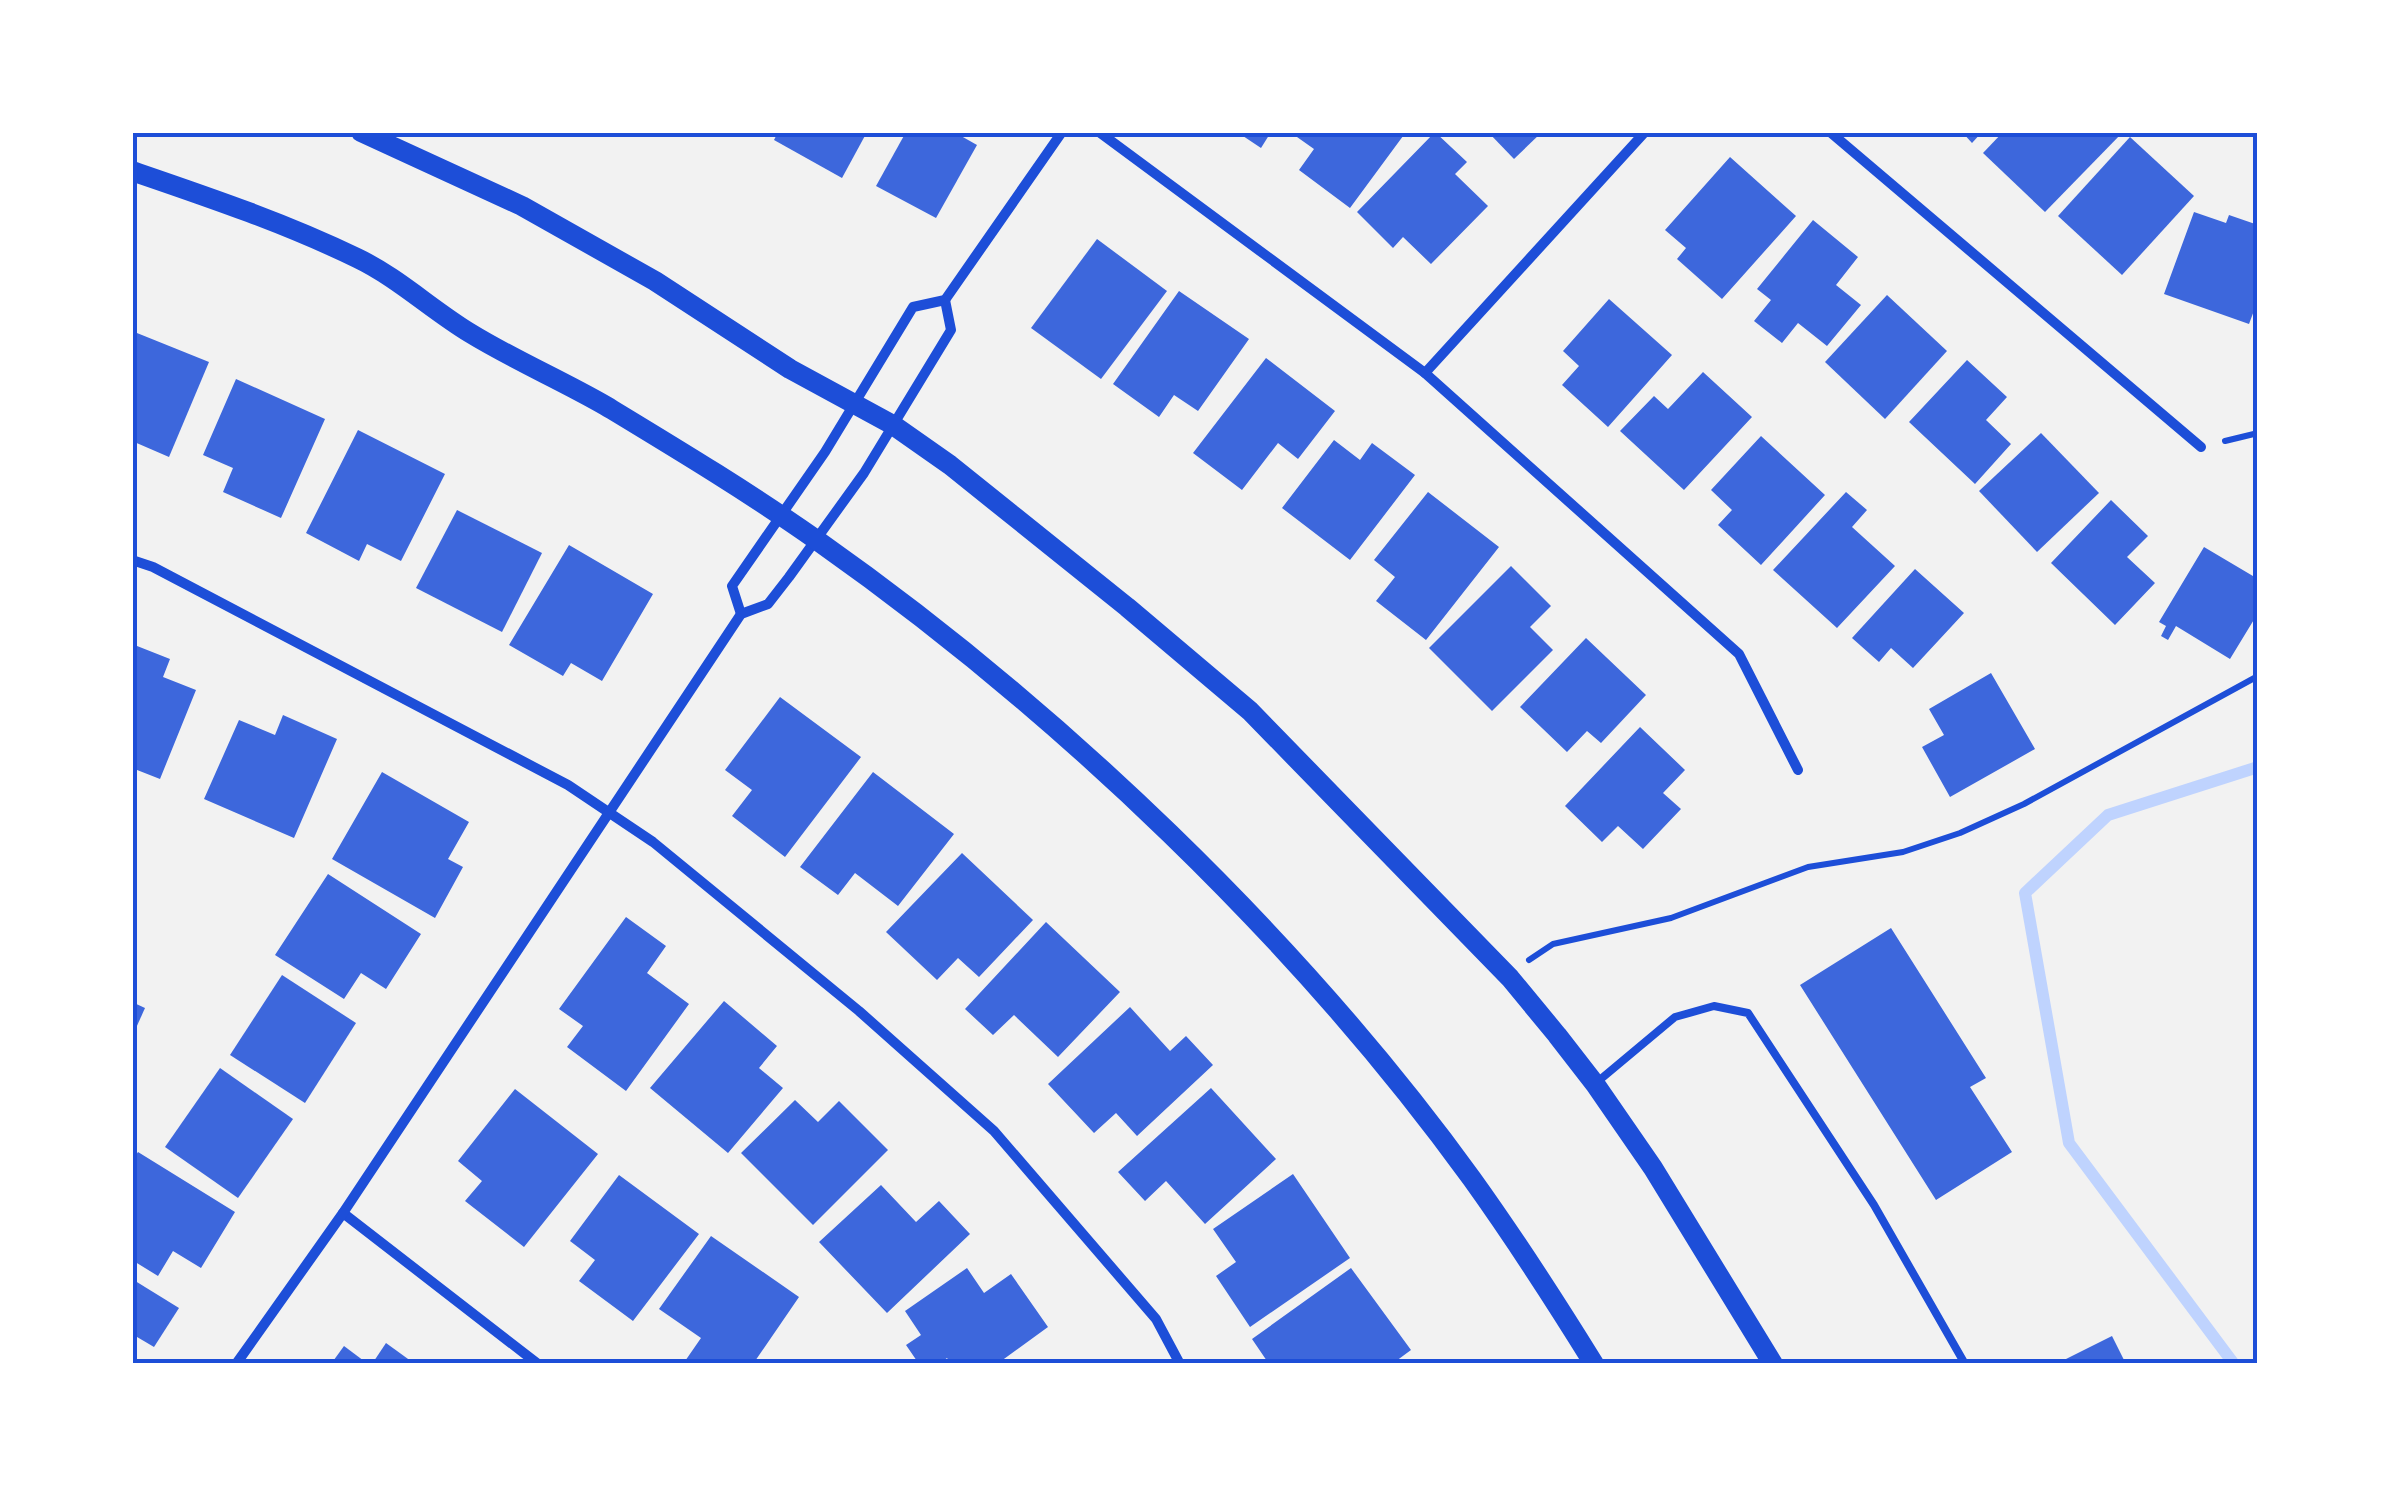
<svg xmlns="http://www.w3.org/2000/svg" width="2390" height="1496" font-family="'DejaVu Sans',sans-serif">
  <style>
    .lines { fill: none; stroke-linecap: round; stroke-linejoin: round }
    .stream { stroke: #bfd3fe; stroke-width: 12 }
    .building { fill: #3d67dc }
    .path { stroke: #1d4ed8; stroke-width: 6 }
    .service { stroke: #1d4ed8; stroke-width: 8 }
    .minor { stroke: #1d4ed8; stroke-width: 10 }
    .secondary { stroke: #1d4ed8; stroke-width: 20 }
    .neatline { fill: none; stroke: #1d4ed8; stroke-width: 4 }
  </style>
  <rect width="100%" height="100%" fill="#f2f2f2"/>
  <g class="lines">
    <path class="stream" d="M2234 1364 2069 1143 2025 893 2108 815 2258 767"/>
  </g>
  <g class="building">
    <path d="M778 132H867L842 178 774 140Z"/>
    <path d="M906 132H954L977 145 936 218 876 186Z"/>
    <path d="M1237 132H1271L1261 148Z"/>
    <path d="M1300 132H1406L1350 208 1299 170 1314 149 1297 137Z"/>
    <path d="M1435 132 1467 162 1455 174 1488 206 1431 264 1403 237 1393 248 1357 212Z"/>
    <path d="M1488 132H1542L1514 159Z"/>
    <path d="M1962 132H1982L1972 143Z"/>
    <path d="M2003 132H2123L2045 212 1983 153Z"/>
    <path d="M2130 137 2194 196 2122 275 2058 216Z"/>
    <path d="M1730 157 1796 216 1722 299 1677 259 1686 248 1665 230Z"/>
    <path d="M2194 212 2226 223 2229 215 2258 225V300L2249 324 2164 294Z"/>
    <path d="M1813 220 1858 257 1836 285 1861 305 1827 346 1798 323 1782 343 1754 321 1771 300 1757 289Z"/>
    <path d="M1097 239 1167 291 1101 379 1031 328Z"/>
    <path d="M1179 291 1249 339 1198 411 1174 395 1159 417 1113 384Z"/>
    <path d="M1887 295 1947 351 1885 419 1825 362Z"/>
    <path d="M1609 299 1672 355 1608 427 1562 385 1579 366 1563 351Z"/>
    <path d="M132 331 209 362 169 457 132 441Z"/>
    <path d="M1266 358 1335 411 1298 459 1278 443 1242 490 1193 453Z"/>
    <path d="M1967 360 2007 397 1986 420 2011 444 1975 484 1909 422Z"/>
    <path d="M1703 372 1752 417 1684 490 1620 431 1654 396 1668 409Z"/>
    <path d="M236 379 325 419 281 518 223 492 233 468 203 455Z"/>
    <path d="M358 430 445 474 401 561 367 544 359 561 306 533Z"/>
    <path d="M2041 433 2099 493 2037 552 1979 491Z"/>
    <path d="M1761 436 1825 495 1761 565 1718 525 1732 510 1711 490Z"/>
    <path d="M1334 440 1360 460 1372 443 1415 475 1350 560 1282 508Z"/>
    <path d="M1428 492 1499 547 1426 640 1376 601 1395 577 1374 560Z"/>
    <path d="M1846 492 1867 510 1852 527 1895 566 1837 628 1773 570Z"/>
    <path d="M2111 500 2148 536 2127 557 2155 583 2115 625 2051 563Z"/>
    <path d="M457 510 542 553 502 632 416 588Z"/>
    <path d="M569 545 653 594 602 681 571 663 563 676 509 645Z"/>
    <path d="M2204 547 2258 579V613L2230 659 2176 626 2168 640 2161 636 2166 626 2159 622Z"/>
    <path d="M1511 566 1551 606 1530 627 1553 650 1492 711 1429 648Z"/>
    <path d="M1915 569 1964 613 1913 668 1891 648 1879 662 1852 638Z"/>
    <path d="M1586 638 1646 695 1601 743 1587 731 1567 752 1520 707Z"/>
    <path d="M132 644 170 659 163 677 196 690 160 779 132 768Z"/>
    <path d="M1991 673 2035 749 1950 797 1922 747 1944 735 1929 709Z"/>
    <path d="M780 697 861 757 785 857 732 816 752 790 725 770Z"/>
    <path d="M283 715 337 739 294 838 204 799 239 720 275 735Z"/>
    <path d="M1640 727 1685 770 1663 793 1681 809 1643 849 1618 826 1602 842 1565 806Z"/>
    <path d="M382 772 469 822 448 859 463 867 435 918 332 859Z"/>
    <path d="M873 772 954 834 898 906 855 873 838 895 800 867Z"/>
    <path d="M962 853 1033 920 979 977 958 958 937 980 886 932Z"/>
    <path d="M328 874 421 934 386 989 361 973 344 999 275 955Z"/>
    <path d="M626 917 666 946 647 973 689 1004 626 1091 567 1047 583 1026 559 1009Z"/>
    <path d="M1046 922 1120 992 1058 1057 1014 1015 993 1035 965 1009Z"/>
    <path d="M1891 928 1986 1078 1970 1087 2012 1152 1936 1200 1800 985Z"/>
    <path d="M282 975 356 1023 305 1103 230 1055Z"/>
    <path d="M724 1001 777 1046 759 1068 783 1088 728 1153 650 1088Z"/>
    <path d="M132 1002 145 1008 132 1037Z"/>
    <path d="M1130 1007 1170 1051 1186 1036 1213 1065 1137 1136 1116 1113 1094 1133 1048 1084Z"/>
    <path d="M220 1068 293 1119 238 1198 165 1147Z"/>
    <path d="M1211 1088 1276 1159 1205 1224 1166 1181 1145 1201 1118 1172Z"/>
    <path d="M515 1089 598 1154 524 1247 465 1201 482 1181 458 1161Z"/>
    <path d="M795 1100 818 1122 839 1101 888 1150 813 1225 741 1153Z"/>
    <path d="M138 1152 235 1212 201 1268 173 1251 158 1276 132 1260V1161Z"/>
    <path d="M1293 1174 1350 1258 1250 1327 1216 1276 1236 1262 1213 1229Z"/>
    <path d="M619 1175 699 1234 633 1321 579 1281 595 1260 570 1241Z"/>
    <path d="M881 1185 916 1222 939 1201 970 1234 887 1313 819 1242Z"/>
    <path d="M711 1236 799 1297 753 1364H683L701 1338 659 1309Z"/>
    <path d="M967 1268 984 1293 1011 1274 1048 1327 997 1364H951L947 1358 939 1364H919L906 1345 921 1335 905 1311Z"/>
    <path d="M1351 1268 1411 1350 1392 1364H1304L1302 1360 1296 1364H1269L1252 1339Z"/>
    <path d="M132 1279 179 1308 154 1347 132 1334Z"/>
    <path d="M2112 1336 2126 1364H2056Z"/>
    <path d="M386 1343 415 1364H372Z"/>
    <path d="M344 1346 368 1364H331Z"/>
  </g>
  <g class="lines">
    <g class="path">
      <path d="M2225 441 2258 433"/>
      <path d="M1529 960 1553 944 1671 918 1808 867 1903 852 1960 833 2024 804 2258 676"/>
    </g>
    <path class="service" d="M1596 1083 1675 1017 1714 1006 1748 1013 1874 1205 1965 1364"/>
    <g class="minor">
      <path d="M1099 132 1425 373 1739 654 1798 770"/>
      <path d="M1830 132 2201 447"/>
      <path d="M1425 373 1645 132"/>
      <path d="M132 560 153 567 568 785 653 842 859 1011 994 1131 1156 1319 1180 1364"/>
      <path d="M741 614 732 586 825 452 913 307 945 300 1062 132"/>
      <path d="M343 1213 538 1364"/>
      <path d="M236 1364 343 1213 741 614 768 604 789 577 864 473 951 330 945 300"/>
    </g>
    <g class="secondary">
      <path d="M361 132 522 206 655 281 790 369 893 425 950 465 1127 607 1250 711 1510 978 1557 1035 1595 1084 1653 1168 1773 1364"/>
      <path d="M132 171C208 197 285 223 357 258 397 277 432 310 470 333 514 360 561 380 606 406 677 449 750 493 818 541 1058 710 1299 940 1472 1179 1515 1239 1555 1301 1594 1364"/>
    </g>
  </g>
  <rect width="2390" height="1496" fill="none" stroke="#ffffff" stroke-width="270"/>
  <rect x="135" y="135" width="2120" height="1226" class="neatline"/>
</svg>
